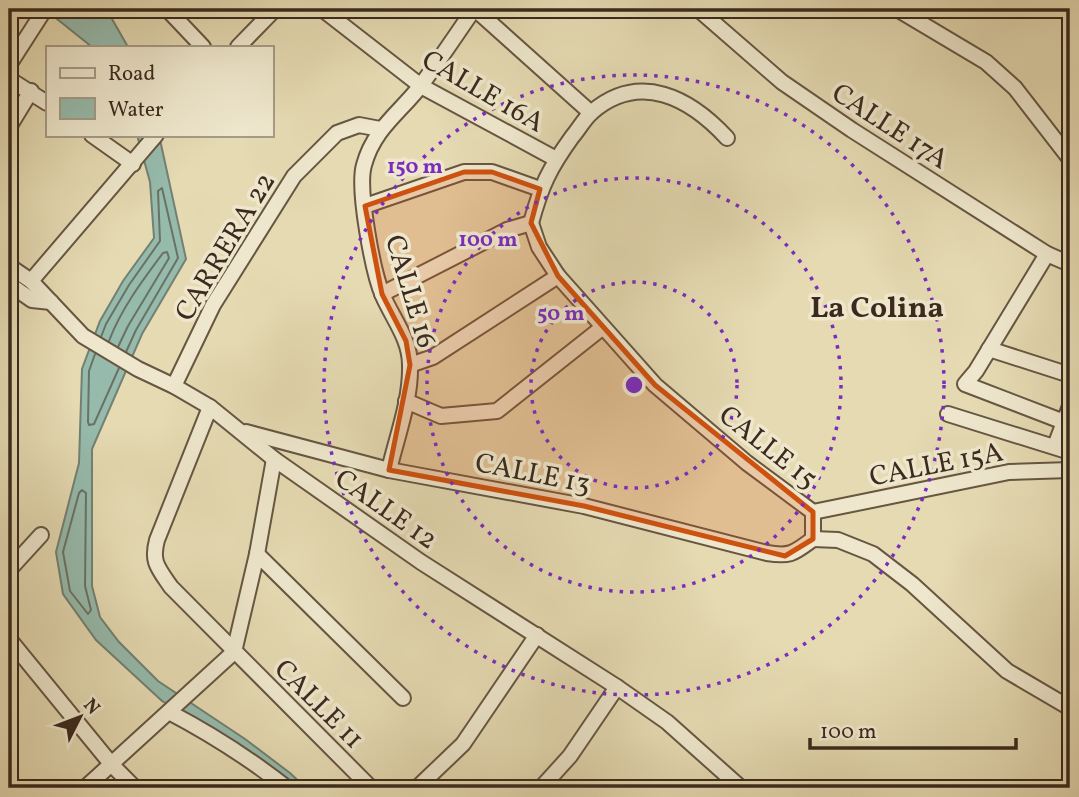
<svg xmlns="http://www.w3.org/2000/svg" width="1079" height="797" font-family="Vollkorn,serif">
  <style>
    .water { fill: #96bbad; stroke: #728173; stroke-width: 2 }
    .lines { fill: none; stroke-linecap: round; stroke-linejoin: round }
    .shore { stroke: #687265; stroke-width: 2 }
    .minor-casing { stroke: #665642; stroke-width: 18 }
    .minor { stroke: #eee7cd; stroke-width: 14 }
    .marked { fill: #ce520f; fill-opacity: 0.2; stroke: #ce520f; stroke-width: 5; stroke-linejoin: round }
    .ring { fill: none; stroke: #7b2cbf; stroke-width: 3.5; stroke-dasharray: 3.5 7 }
    .labels { text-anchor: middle; stroke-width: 7; stroke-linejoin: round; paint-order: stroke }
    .street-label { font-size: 28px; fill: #3b2a1d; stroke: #eee7cd }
    .neighbourhood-label { font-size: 30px; font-weight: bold; fill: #3b2a1d; stroke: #eee7cd }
    .centre { fill: #7b2cbf; stroke: #eee7cd; stroke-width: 3.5 }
    .ring-label { font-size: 21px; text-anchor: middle; font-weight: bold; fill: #7b2cbf; stroke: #eee7cd; stroke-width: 7; stroke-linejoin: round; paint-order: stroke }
  </style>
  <rect width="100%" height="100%" fill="#e5dab2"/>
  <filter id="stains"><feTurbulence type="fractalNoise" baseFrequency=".00286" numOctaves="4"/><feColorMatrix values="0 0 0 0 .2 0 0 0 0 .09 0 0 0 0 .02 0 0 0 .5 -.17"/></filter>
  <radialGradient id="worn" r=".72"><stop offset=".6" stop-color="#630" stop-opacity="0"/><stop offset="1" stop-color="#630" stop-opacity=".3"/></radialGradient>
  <g class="water">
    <path d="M9 9H99L112 19 128 47H92L52 15 9 12Z"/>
    <path d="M137 135H159L186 259 142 334 92 449V586L100 617 119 642 158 681 245 739 290 773 306 788H291L189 716 162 701 96 640 63 594 56 552 79 463 82 369 100 321 123 281 154 238 150 182Z"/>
  </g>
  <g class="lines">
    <g class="shore">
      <path d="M101 337 106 324 129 285 160 241 158 191 162 188 178 258 136 330 126 352"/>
      <path d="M109 341C121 309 142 281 163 253L167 252 169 258 128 326 118 347"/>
      <path d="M95 354 89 371 88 422 89 425 94 424 119 368"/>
      <path d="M82 490 86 493 85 586 91 610 88 614 70 591 63 552 79 493Z"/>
    </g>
    <g class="minor-casing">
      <g id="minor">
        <path d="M167 9 203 47"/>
        <path d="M322 9 421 86 556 159"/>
        <path d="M475 9 591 113"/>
        <path d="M698 9 782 82 852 130 1047 254 1070 264"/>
        <path d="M897 9 986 62 1015 88 1070 159"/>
        <path d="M1063 9 1070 13"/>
        <path d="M238 47 275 9"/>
        <path d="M9 65 45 9"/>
        <path d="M9 79 47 103"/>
        <path d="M9 127 31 91"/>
        <path d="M92 135 133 164"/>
        <path d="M365 206 464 172H492L540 189"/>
        <path d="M531 223 539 247 558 276 655 385 747 463 813 512V539"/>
        <path d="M531 223C541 186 549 169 572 137 579 129 584 119 592 112 640 71 690 98 727 138"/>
        <path d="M1047 254 976 371 965 384 1064 422"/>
        <path d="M9 266 31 281 83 336 138 369 174 386 210 407 274 459 421 562 617 687 667 722 741 788"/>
        <path d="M31 281 156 135"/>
        <path d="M9 284 32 300 51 302"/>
        <path d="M382 294 507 230 531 223"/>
        <path d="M989 349 1070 375"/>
        <path d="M410 365 433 357 558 276"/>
        <path d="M174 386 213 305 294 176 337 133 359 125 380 129"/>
        <path d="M406 401 441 416 497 411 603 327"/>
        <path d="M210 407 157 540C151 562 158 568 171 587L371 788"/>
        <path d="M948 414 1070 452"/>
        <path d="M246 432 389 470 584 506 767 553C791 557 794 553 813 539"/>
        <path d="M1055 446 1070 406"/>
        <path d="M389 470C397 436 411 400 410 365 410 339 393 319 383 296 373 273 357 189 364 165 374 128 401 112 422 84 440 59 457 34 474 9"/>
        <path d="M813 512 1009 472 1070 470"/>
        <path d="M813 539 838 540 873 554 912 584 1007 671 1070 708"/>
        <path d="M257 554 403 698"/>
        <path d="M9 570 41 535"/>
        <path d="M9 639 112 765 135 788"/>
        <path d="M169 712C211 734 250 759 287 788"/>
        <path d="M85 788 234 652 257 554 274 459"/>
        <path d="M417 788 463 744 537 635"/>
        <path d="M541 788 570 756 617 687"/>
      </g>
    </g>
    <use href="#minor" class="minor"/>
  </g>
  <path class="marked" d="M464 172H492L540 189 531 223 558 276 655 385 813 512V539L785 556 584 506 389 470 410 365 406 341 382 294 365 206Z"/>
  <g class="ring">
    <circle cx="634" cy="385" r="103"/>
    <circle cx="634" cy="385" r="207"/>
    <circle cx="634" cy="385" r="310"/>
  </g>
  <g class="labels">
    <g class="street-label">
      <text transform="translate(484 90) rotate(30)" y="10">CALLE 16A</text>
      <text transform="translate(891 125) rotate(33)" y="10">CALLE 17A</text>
      <text transform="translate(224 246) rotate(-59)" y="10">CARRERA 22</text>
      <text transform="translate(412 291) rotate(73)" y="10">CALLE 16</text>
      <text transform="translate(769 446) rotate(38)" y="10">CALLE 15</text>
      <text transform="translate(936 463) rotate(-11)" y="10">CALLE 15A</text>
      <text transform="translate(533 472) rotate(11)" y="10">CALLE 13</text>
      <text transform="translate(387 508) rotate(35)" y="10">CALLE 12</text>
      <text transform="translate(320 703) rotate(45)" y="10">CALLE 11</text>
    </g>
    <g class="neighbourhood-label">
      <text x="877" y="317">La Colina</text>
    </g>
  </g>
  <circle cx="634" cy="385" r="10" class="centre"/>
  <g class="ring-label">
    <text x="415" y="173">150 m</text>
    <text x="488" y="246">100 m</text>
    <text x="561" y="320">50 m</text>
  </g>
  <rect width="1079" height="797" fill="none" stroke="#e5dab2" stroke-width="35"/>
  <rect x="10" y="10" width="1058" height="776" fill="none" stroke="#3b2a1d" stroke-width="3.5"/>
  <rect x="18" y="18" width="1044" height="762" fill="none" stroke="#3b2a1d" stroke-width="2"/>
  <rect x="46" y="46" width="228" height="91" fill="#eee7cd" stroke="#a69b87" stroke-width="2"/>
  <rect x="60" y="68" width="35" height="10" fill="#eee7cd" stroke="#a69b87" stroke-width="2"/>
  <text x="108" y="80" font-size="21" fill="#3b2a1d">Road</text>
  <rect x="60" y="98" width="35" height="21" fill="#96bbad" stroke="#a69b87" stroke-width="2"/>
  <text x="108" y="116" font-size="21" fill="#3b2a1d">Water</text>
  <g transform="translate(80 717) rotate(48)" stroke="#eee7cd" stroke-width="5" paint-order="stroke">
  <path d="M0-5L12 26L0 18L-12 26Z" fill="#3b2a1d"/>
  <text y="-10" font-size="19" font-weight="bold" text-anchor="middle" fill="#3b2a1d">N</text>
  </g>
  <path d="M810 738v10h206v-10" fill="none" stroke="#3b2a1d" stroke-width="3.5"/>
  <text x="820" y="738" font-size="21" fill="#3b2a1d" stroke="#eee7cd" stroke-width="5" paint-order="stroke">100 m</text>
  <rect width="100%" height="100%" filter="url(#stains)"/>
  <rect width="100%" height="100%" fill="url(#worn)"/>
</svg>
